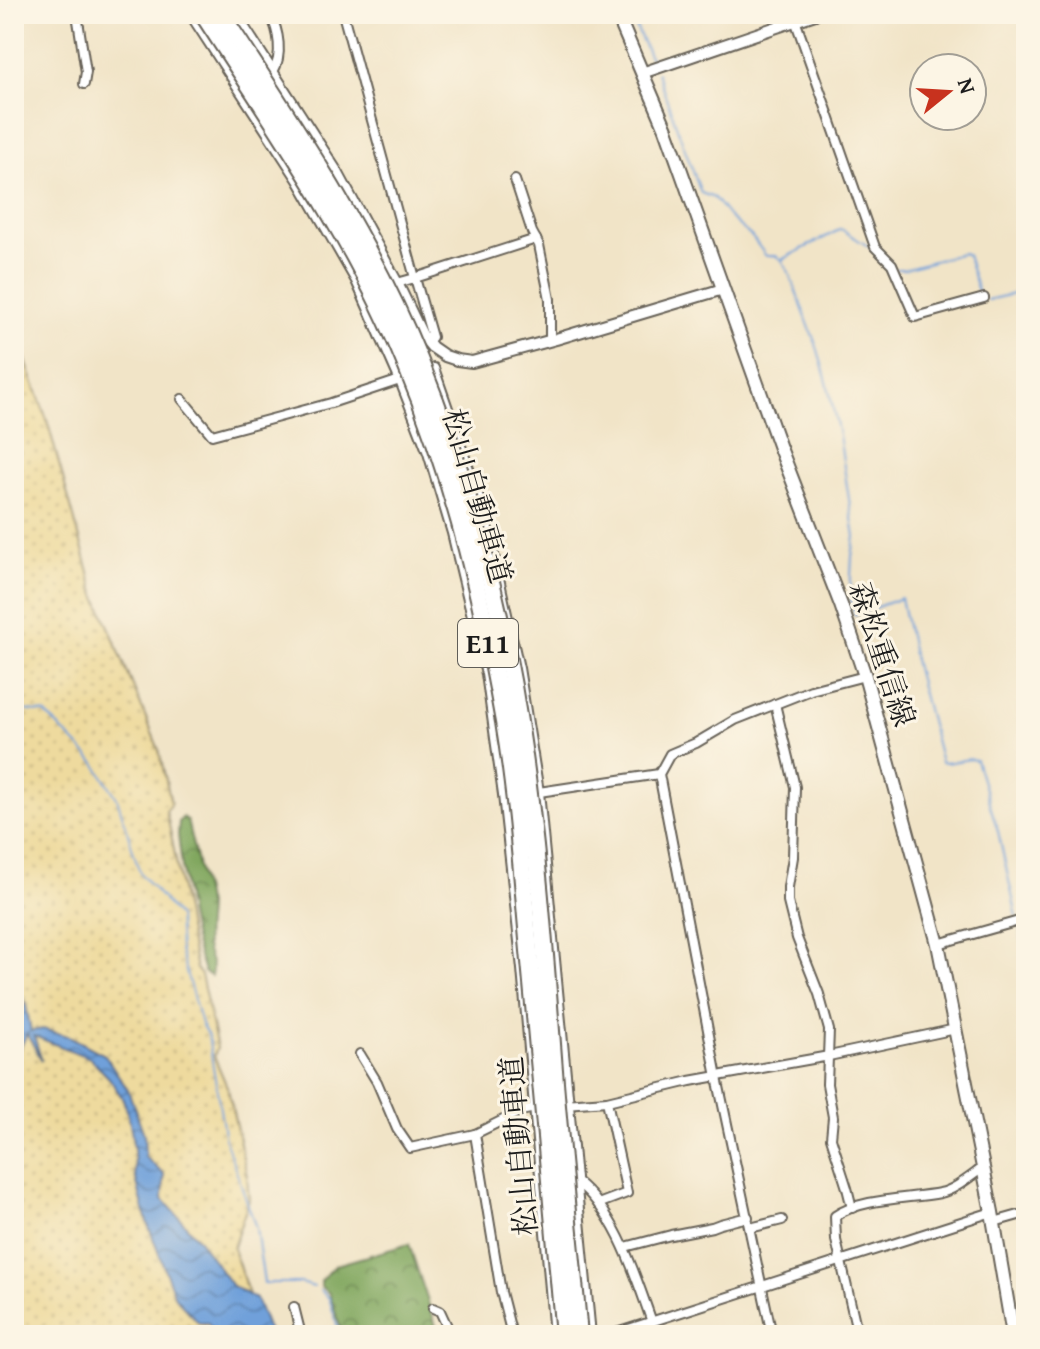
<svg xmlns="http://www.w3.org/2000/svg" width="1040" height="1349" font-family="'Gentium Book Plus','Noto Serif JP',serif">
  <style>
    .forest { fill: url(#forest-crowns); stroke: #4e623d; stroke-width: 2 }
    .sand { fill: url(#sand-dots); stroke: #857b5d; stroke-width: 2 }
    .water { fill: url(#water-waves); stroke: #465e7b; stroke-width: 2 }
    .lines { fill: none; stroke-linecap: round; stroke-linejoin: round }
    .stream { stroke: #70a0da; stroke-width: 2 }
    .minor-casing { stroke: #676258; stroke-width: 12 }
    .tertiary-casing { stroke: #676258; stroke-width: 14 }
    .secondary-casing { stroke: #676258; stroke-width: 16 }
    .minor { stroke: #fff; stroke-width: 8 }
    .tertiary { stroke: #fff; stroke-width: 10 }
    .secondary { stroke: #fff; stroke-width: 12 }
    .motorway-bridge-casing { stroke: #676258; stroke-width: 20; stroke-linecap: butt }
    .motorway-bridge { stroke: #fff; stroke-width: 16 }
    .labels { text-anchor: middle; stroke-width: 6; stroke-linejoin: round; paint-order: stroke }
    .shield { fill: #fcf5e5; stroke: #5f5d58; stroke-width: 2 }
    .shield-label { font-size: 28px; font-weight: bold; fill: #1c1c1c }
    .street-label { font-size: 30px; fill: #1c1c1c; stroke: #fcf5e5 }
  </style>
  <defs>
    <pattern id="forest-crowns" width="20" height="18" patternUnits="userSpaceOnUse" patternTransform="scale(2)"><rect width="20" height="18" fill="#81a75e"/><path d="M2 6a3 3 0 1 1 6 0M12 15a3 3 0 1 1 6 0" fill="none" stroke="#69874d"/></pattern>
    <pattern id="sand-dots" width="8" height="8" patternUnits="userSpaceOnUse" patternTransform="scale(2)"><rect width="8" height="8" fill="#eeda9e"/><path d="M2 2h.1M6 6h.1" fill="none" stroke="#ccba88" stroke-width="1.8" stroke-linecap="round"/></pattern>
    <pattern id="water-waves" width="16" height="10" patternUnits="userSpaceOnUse" patternTransform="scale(2)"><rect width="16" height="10" fill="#70a0da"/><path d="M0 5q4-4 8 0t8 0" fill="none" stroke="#5b82b0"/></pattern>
  </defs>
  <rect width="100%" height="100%" fill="#fcf5e5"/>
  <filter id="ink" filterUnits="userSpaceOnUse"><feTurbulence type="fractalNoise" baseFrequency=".0125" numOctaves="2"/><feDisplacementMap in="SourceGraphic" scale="16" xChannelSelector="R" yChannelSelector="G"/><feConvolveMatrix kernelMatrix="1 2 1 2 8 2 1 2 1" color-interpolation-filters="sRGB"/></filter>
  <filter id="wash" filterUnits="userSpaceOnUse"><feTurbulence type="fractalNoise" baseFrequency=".006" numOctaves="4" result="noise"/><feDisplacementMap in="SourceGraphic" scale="32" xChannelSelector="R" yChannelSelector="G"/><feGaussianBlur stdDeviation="1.8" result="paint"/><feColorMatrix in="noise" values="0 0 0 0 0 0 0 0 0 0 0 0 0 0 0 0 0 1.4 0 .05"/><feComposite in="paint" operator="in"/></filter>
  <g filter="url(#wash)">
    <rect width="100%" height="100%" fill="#f1e4c7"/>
    <g class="forest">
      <path d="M183 817 187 820 207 905C207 921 203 935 207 951 210 960 214 967 211 976L204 972C188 929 184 880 178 835L179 822Z"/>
      <path d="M409 1244 439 1335H343L329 1293 321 1287V1280L336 1265Z"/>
    </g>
    <path class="sand" d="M14 328 47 420 94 590 159 750 171 803 166 811C178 864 185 917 196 969L201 975 217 1048 214 1056 228 1089 247 1176 249 1200 233 1248 252 1304 258 1335H14Z"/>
    <path class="water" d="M25 1000 31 1031 43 1029 71 1037 105 1055 128 1090 144 1134 145 1157 164 1174 163 1199 199 1240 232 1286 256 1299 270 1335H216L208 1323H199L175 1297 147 1222 135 1175 134 1150 130 1123 123 1099 109 1078 90 1058 34 1036 42 1061 27 1034 14 1061V1041L18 1030 14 1025V1003L22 1009Z"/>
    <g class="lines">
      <g class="stream">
        <path d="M630 14 653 64"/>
        <path d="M657 73 701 193 714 198 729 217 752 237 766 256H776L782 260 790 275 818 350 828 386 839 435 855 537 852 556 850 595 855 615 901 598 915 664 941 762 945 763 970 759 976 760 998 831 1017 917"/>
        <path d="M783 259 841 229 871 248"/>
        <path d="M896 269H904L963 253 967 255 980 298"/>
        <path d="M987 300 1026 291"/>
        <path d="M14 709 45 713 95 763 117 798 140 873 178 917 180 951 201 1024 208 1036 225 1139 256 1228 264 1283H301L314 1287"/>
        <path d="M1019 923 1026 960"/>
        <path d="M320 1290 329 1298 340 1335"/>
      </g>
    </g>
  </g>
  <g filter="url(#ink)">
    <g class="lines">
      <g class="minor-casing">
        <g id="minor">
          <path d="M77 14 86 72 84 84"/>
          <path d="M190 14 298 180 356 281 400 381 428 453 452 533 486 674 503 795 522 969 554 1335"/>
          <path d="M270 14C279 31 283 55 273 72"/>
          <path d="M343 14 415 278 397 283"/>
          <path d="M793 14 875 247 892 264 915 317 984 298"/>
          <path d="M515 180 532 232 539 245 550 299V341"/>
          <path d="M428 342 432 337 415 278 536 239"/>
          <path d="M434 368 485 515 519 668 539 792 591 1335"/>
          <path d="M182 399 212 435 331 403 403 379"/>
          <path d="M775 704 795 787 793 857 788 887V902L797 938 819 994 829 1030 827 1084 833 1117 831 1138 847 1188 852 1208"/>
          <path d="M539 792 659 774"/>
          <path d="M938 944 1026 919"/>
          <path d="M360 1054 377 1082 397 1129 410 1148 475 1134 521 1111 535 1108"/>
          <path d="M564 1104 607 1101 690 1081 829 1056 956 1029"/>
          <path d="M475 1134 501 1292 512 1335"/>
          <path d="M576 1181C617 1213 635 1275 652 1322"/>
          <path d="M598 1204 627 1193 607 1101"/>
          <path d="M994 1222 1026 1213"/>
          <path d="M750 1228 782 1220"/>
          <path d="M625 1247 671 1235 712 1227 720 1224 748 1217"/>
          <path d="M294 1307 301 1335"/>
          <path d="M433 1308 440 1311 451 1335"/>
          <path d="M610 1335 992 1212"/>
          <path d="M772 1335 717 1077 659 774 670 754 696 743 735 720 811 690 865 676"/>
          <path d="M858 1335 836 1240 835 1216C861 1198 909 1199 940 1193 955 1190 971 1176 984 1167"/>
        </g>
      </g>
      <g class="tertiary-casing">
        <g id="tertiary">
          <path d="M235 14 338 174 397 283 422 335 432 347 445 356 457 360 472 362 556 339 723 289"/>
          <path d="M642 73 815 14"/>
        </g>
      </g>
      <g class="secondary-casing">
        <path id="secondary" d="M617 14 666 129 780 448 841 605 865 676 938 944 992 1212 1013 1335"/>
      </g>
      <use href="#minor" class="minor"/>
      <use href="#tertiary" class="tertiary"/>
      <use href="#secondary" class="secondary"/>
      <g class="motorway-bridge-casing">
        <g id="motorway-bridge">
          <path d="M203 14C276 127 355 239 406 365 453 478 483 601 504 722 518 805 523 889 531 972 542 1093 553 1214 564 1335"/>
          <path d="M221 14C293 124 369 236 419 359 466 475 500 599 519 722 537 837 545 954 554 1070 561 1159 571 1247 579 1335"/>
        </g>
      </g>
      <use href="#motorway-bridge" class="motorway-bridge"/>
    </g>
  </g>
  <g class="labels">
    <rect class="shield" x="458" y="619" width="60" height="48" rx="6"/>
    <g class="shield-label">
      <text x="488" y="653">E11</text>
    </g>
    <g class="street-label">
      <text transform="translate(477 496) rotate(74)" y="10">松山自動車道</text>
      <text transform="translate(882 654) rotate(72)" y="10">森松重信線</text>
      <text transform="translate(519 1146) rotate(-95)" y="10">松山自動車道</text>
    </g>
  </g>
  <rect width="1040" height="1349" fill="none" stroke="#fcf5e5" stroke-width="48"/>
  <g transform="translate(948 92) rotate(72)"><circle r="38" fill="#fcf5e5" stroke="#a29e95" stroke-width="2"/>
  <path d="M0-6L14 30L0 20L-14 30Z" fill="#c8321e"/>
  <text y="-12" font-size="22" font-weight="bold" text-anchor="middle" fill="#1c1c1c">N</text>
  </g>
</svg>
